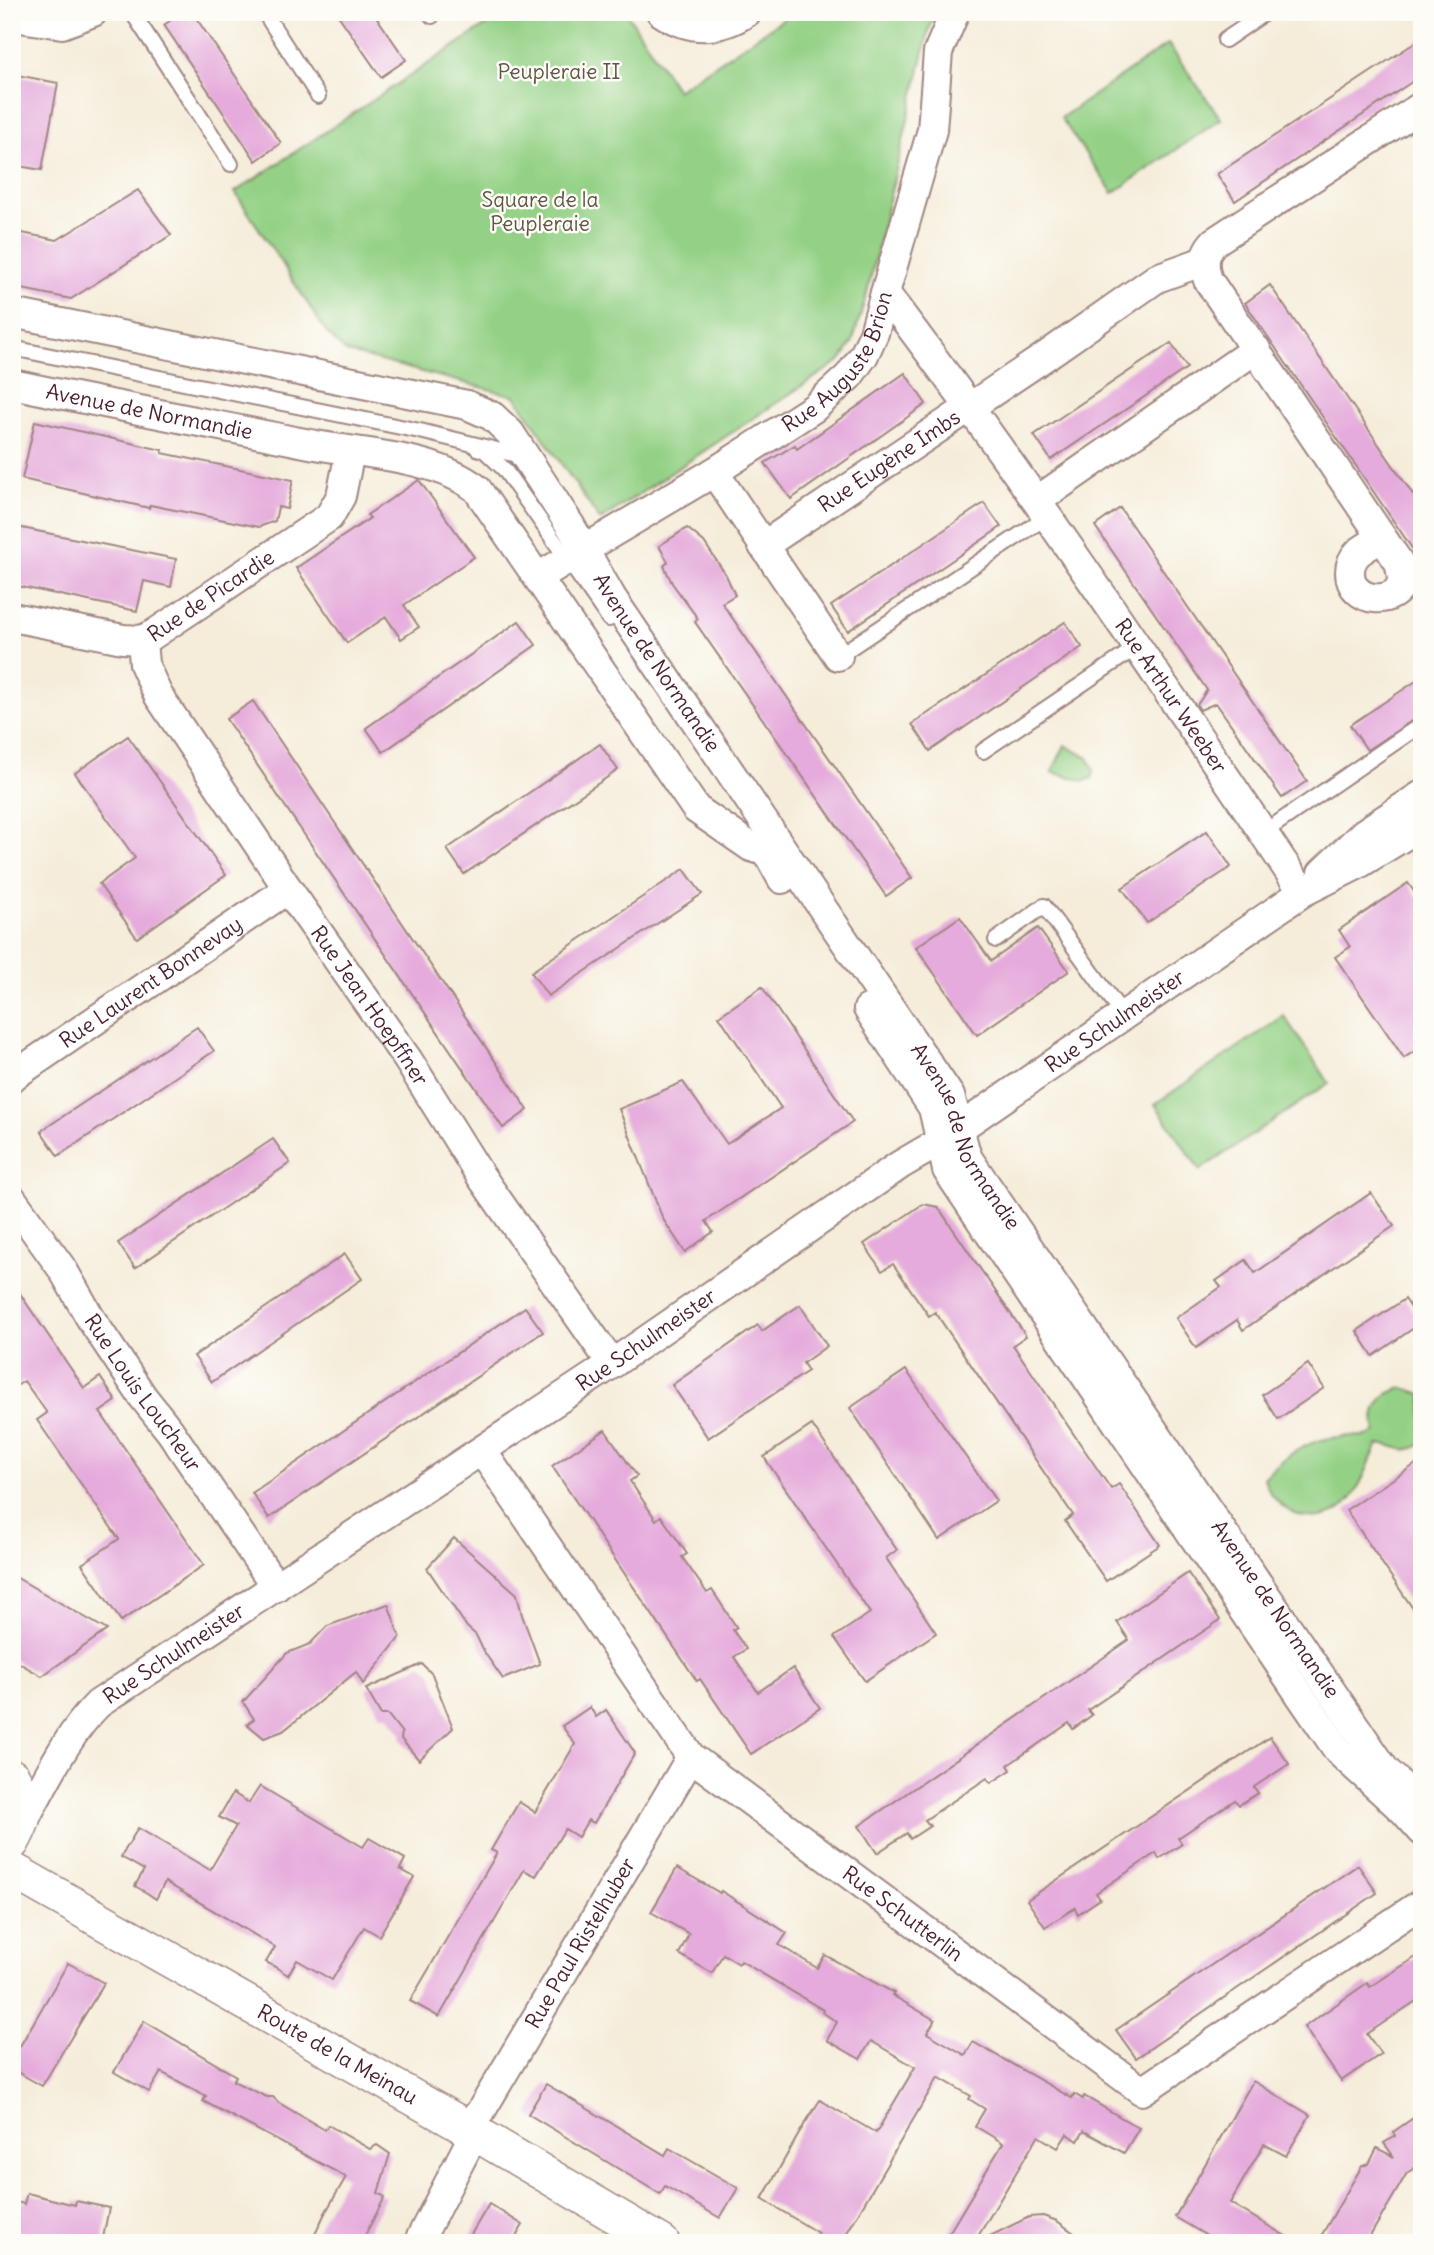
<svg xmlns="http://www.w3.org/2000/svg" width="1434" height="2255" font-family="Delius,sans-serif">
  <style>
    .green { fill: #94d186; stroke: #6f7858; stroke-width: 2 }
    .building { fill: #e5abdc }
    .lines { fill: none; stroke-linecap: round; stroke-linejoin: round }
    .service-casing { stroke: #a08682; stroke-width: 18 }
    .minor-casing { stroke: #a08682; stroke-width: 32 }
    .tertiary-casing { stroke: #a08682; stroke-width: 38 }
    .service { stroke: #fff; stroke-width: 14 }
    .minor { stroke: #fff; stroke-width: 28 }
    .tertiary { stroke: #fff; stroke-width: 35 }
    .labels { text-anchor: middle; stroke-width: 5; stroke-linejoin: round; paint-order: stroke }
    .park-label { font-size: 21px; fill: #605446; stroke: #fdfcf7 }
    .street-label { font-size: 21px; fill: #4a1f2b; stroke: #fdfcf7 }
  </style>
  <rect width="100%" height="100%" fill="#fdfcf7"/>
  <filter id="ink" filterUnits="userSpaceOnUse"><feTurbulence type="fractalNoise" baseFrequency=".0143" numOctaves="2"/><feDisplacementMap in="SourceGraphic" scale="14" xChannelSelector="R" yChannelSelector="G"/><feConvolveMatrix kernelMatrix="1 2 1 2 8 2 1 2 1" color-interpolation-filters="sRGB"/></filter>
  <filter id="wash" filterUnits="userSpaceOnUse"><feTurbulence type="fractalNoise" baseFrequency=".00686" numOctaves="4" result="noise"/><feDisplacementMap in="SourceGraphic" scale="28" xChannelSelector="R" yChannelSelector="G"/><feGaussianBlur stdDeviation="1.57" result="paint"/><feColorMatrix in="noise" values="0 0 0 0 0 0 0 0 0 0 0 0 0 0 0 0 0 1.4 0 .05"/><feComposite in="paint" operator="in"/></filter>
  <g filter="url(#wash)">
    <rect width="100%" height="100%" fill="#f5edda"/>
    <g class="green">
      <path d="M506 12H626L677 90 794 12H936L929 30 867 293 852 343 841 360 600 520 515 396 346 352 327 333 235 192Z"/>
      <path d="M1168 44 1221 119 1113 193 1061 118Z"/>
      <path d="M1065 745 1088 758 1094 770 1092 778 1085 781 1052 772Z"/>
      <path d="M1284 1016 1329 1083 1200 1170 1155 1104Z"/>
      <path d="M1403 1388 1422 1394V1444C1400 1457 1395 1442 1378 1445 1368 1462 1364 1483 1351 1499 1322 1533 1276 1517 1264 1478 1284 1456 1309 1439 1339 1437 1352 1435 1366 1439 1376 1432 1370 1409 1380 1393 1403 1388Z"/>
    </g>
    <g id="blocks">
      <g class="building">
        <path d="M183 12H192L281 143 256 161 164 25Z"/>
        <path d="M336 12H373L406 60 381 77Z"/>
        <path d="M1422 38V75L1235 201 1217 174Z"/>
        <path d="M12 74 58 83 42 170 12 165Z"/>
        <path d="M138 190 171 235 71 299 12 287V231L57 240Z"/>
        <path d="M1270 285 1422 508V563L1245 303Z"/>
        <path d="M1171 343 1187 368 1051 460 1034 435Z"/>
        <path d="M905 373 926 404 791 499 765 463 795 445 797 449Z"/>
        <path d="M35 421 162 450V453L293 480 287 509 278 507 275 521 259 527 150 505 149 508 22 479Z"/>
        <path d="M419 480 474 557 404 605 419 627 401 639 386 617 347 643 296 568 370 518 367 515Z"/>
        <path d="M984 503 1001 527 848 631 831 606Z"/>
        <path d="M1120 508 1307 781 1282 798 1216 703 1200 710 1197 705 1207 690 1095 526Z"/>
        <path d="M12 526 176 559 171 587 144 581 137 611 12 585Z"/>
        <path d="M687 528 704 542 726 575 735 595 722 603 912 878 886 896 695 622 698 619 672 583 664 566 668 562 659 546Z"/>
        <path d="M519 621 536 645 383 752 366 728Z"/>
        <path d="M1065 622 1082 647 930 751 912 724Z"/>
        <path d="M1422 677V714L1367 750 1350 725Z"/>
        <path d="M253 701 528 1110 503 1128 226 719Z"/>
        <path d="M128 736 226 875 137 938 99 884 135 858 75 773Z"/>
        <path d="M600 744 618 770 464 874 447 849Z"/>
        <path d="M1207 831 1231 867 1147 923 1122 888Z"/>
        <path d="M684 869 702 894 548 996 531 972Z"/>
        <path d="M1408 883 1422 903V1046L1404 1058 1335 957 1350 947 1339 930Z"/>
        <path d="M960 917 991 961 1038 928 1069 971 977 1035 916 947Z"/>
        <path d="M762 987 853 1122 706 1221 713 1232 685 1252 663 1219 619 1109 683 1082 727 1144 781 1108 719 1016Z"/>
        <path d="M197 1027 214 1051 58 1156 41 1131Z"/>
        <path d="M273 1139 290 1163 135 1268 118 1243Z"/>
        <path d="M1371 1193 1394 1226 1243 1330 1237 1320 1196 1348 1176 1318 1221 1287 1216 1281 1246 1260 1255 1273Z"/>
        <path d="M923 1204 938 1207 1026 1336 1013 1345 1111 1489 1119 1484 1160 1545 1106 1581 1065 1521 1073 1515 935 1312 929 1316 893 1264 882 1271 864 1244Z"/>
        <path d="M345 1254 362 1279 212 1382 194 1356Z"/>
        <path d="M12 1282 84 1388 100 1377 116 1401 100 1412 204 1565 121 1621 82 1564 119 1539 37 1420 47 1413 24 1381 12 1389Z"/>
        <path d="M1405 1299 1421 1323 1373 1356 1357 1331Z"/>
        <path d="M800 1305 827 1346 803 1363 808 1371 708 1438 672 1385 758 1325 762 1331Z"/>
        <path d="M525 1307 543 1332 269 1518 252 1493Z"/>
        <path d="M1308 1364 1324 1388 1278 1419 1262 1395Z"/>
        <path d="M906 1370 996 1501 939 1540 850 1408Z"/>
        <path d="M812 1425 897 1550 886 1558 936 1633 865 1681 834 1637 870 1613 764 1457Z"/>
        <path d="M605 1430 637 1476 630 1481 656 1520 661 1516 687 1554 682 1557 707 1593 712 1590 737 1628 733 1630 746 1649 734 1657 758 1692 793 1668 820 1708 751 1754 700 1679 697 1681 552 1466Z"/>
        <path d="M1422 1460V1622L1346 1510Z"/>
        <path d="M454 1538 517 1594 522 1615 540 1664 503 1679 484 1652 476 1635 467 1627 427 1568Z"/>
        <path d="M1188 1573 1220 1620 1088 1710 1092 1715 1073 1729 1069 1723 1008 1765 1011 1770 991 1783 987 1778 925 1820 930 1826 910 1839 907 1833 877 1853 859 1826 1129 1640 1117 1622Z"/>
        <path d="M12 1575 107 1630 42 1676 12 1659Z"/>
        <path d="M388 1604 400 1637 363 1684 356 1672 283 1731 264 1738 247 1724 254 1719 243 1702 287 1653 310 1644 327 1626Z"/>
        <path d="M422 1664 432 1674 453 1728 419 1760 401 1739 402 1733 388 1715H381L366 1689Z"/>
        <path d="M590 1707 596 1717 606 1710 635 1753 594 1823 588 1820 578 1837 565 1829 536 1876 524 1870 439 2017 410 2001 497 1853 491 1850 519 1802 535 1812 575 1744 562 1726Z"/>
        <path d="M1270 1737 1289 1764 1254 1787 1258 1793 1239 1805 1235 1800 1178 1838 1182 1844 1159 1859 1156 1853 1096 1893 1100 1899 1078 1914 1075 1908 1045 1927 1027 1900Z"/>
        <path d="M260 1786 363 1847 369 1838 405 1859 400 1869 414 1877 379 1936 364 1927 332 1980 297 1960 288 1975 277 1968 266 1962 275 1947 165 1882 156 1899 147 1893 135 1886 144 1870 121 1857 138 1828 210 1870 236 1826 219 1817 233 1793 249 1803Z"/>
        <path d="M1358 1865 1377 1893 1136 2058 1116 2030Z"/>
        <path d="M677 1868 720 1893 721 1891 787 1933 779 1945 817 1968 825 1955 894 1993 892 1995 935 2020 927 2033 965 2055 973 2042 1072 2098 1074 2094 1083 2099 1084 2096 1139 2128 1124 2153 1084 2131 1078 2141 1067 2134 1058 2148 1038 2136 974 2243H943L1003 2143 975 2126 985 2109 969 2099 971 2096 938 2077 841 2243H812L818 2233 762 2199 804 2125 820 2100 876 2133 915 2067 871 2041 860 2059 827 2040 837 2022 822 2012 823 2010 741 1961 739 1964 723 1954 712 1973 679 1954 689 1934 651 1912Z"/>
        <path d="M1422 1953V1997L1367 2034 1381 2054 1341 2081 1304 2027 1367 1983 1370 1987Z"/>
        <path d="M68 1963 104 1983 42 2086 12 2069V2060Z"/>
        <path d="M144 2021 236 2076 233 2081 267 2097H273L279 2103 325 2130 328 2125 370 2149 377 2145 390 2154 378 2193 385 2197 361 2243H311L324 2215 346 2177 203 2101 206 2096 161 2072 149 2092 114 2072Z"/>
        <path d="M1253 2081 1310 2115 1286 2156 1264 2144 1230 2203 1297 2243H1219L1175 2217Z"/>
        <path d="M546 2084 665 2155 669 2148 738 2188 720 2218 665 2186 660 2194 528 2114Z"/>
        <path d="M1422 2112V2163L1407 2173 1366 2243H1317L1362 2166 1369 2164 1377 2148 1394 2157 1384 2143 1395 2136 1393 2132Z"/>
        <path d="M27 2193 75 2205 76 2201 109 2208 102 2243H25L12 2240V2201L24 2204Z"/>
        <path d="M489 2204 523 2225 512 2243H466Z"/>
        <path d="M1043 2216 1057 2221 1088 2243H976L1029 2217Z"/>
      </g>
    </g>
  </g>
  <g filter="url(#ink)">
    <use href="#blocks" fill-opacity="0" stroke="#a08682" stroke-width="2"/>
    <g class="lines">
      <g class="service-casing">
        <g id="service">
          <path d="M132 12 231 164"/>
          <path d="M264 12 318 96"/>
          <path d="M430 12 432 16"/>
          <path d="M1225 40 1266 12"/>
          <path d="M12 348 420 431 521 456"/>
          <path d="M477 448 484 450 504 469 609 619"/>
          <path d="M838 656 1048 516"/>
          <path d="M983 751 1137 647"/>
          <path d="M1263 833 1422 724"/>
          <path d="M996 940 1044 906 1124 1016"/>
        </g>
      </g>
      <g class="minor-casing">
        <g id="minor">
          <path d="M661 12C689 31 718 31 747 12"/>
          <path d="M12 17 62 24 93 12"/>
          <path id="s1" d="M885 293C1032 487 1167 690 1303 892"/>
          <path id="s2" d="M12 313 467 405 492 416 510 433 570 525 612 598 950 1096 967 1157 980 1176 1385 1770 1422 1805"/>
          <path id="s3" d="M12 384C111 405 211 424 310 444 363 454 435 456 477 489L696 809 751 847 767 852 782 879"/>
          <path d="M714 472 838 656"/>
          <path d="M1038 500 1256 349"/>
          <path d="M1382 538C1375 542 1365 547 1358 553 1353 558 1350 565 1350 572 1350 605 1399 606 1402 580 1402 575 1400 568 1400 564L1208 280C1203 265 1203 254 1214 242L1422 106"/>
          <path id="s4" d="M763 546 1040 360 1157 278 1204 261"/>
          <path id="s5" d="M538 577 714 472 814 408 849 376 864 355 874 333 885 293 932 130 938 52 955 12"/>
          <path id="s6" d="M12 617 123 639 142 640 154 634 329 517 341 496 350 452"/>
          <path id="s7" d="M142 640 144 664 158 695 288 889 408 1060 480 1175 612 1364"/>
          <path d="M1322 873 1364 833 1422 795"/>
          <path d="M868 1009 933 1108 947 1170 1298 1692 1339 1752 1405 1812 1422 1831"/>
          <path id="s8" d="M12 1077 288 889"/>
          <path id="s9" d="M12 1199 63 1270 91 1319 143 1397 170 1431 276 1587"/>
          <path id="s10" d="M482 1451 691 1757 1142 2091 1422 1903"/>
          <path id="s11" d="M24 1820C46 1781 66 1736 98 1704L612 1364 900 1165 941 1141 1303 892 1357 865 1422 825"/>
          <path id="s12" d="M467 2128 481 2111 691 1757"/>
          <path d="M418 2243 474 2134"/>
        </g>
      </g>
      <g class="tertiary-casing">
        <g id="tertiary">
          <path d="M12 1777C28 1805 27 1815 12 1842"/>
          <path id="s13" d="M12 1870 467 2128 662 2243"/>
        </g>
      </g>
      <use href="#service" class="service"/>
      <use href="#minor" class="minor"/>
      <use href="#tertiary" class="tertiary"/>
    </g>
  </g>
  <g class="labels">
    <g class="park-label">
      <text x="559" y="79">Peupleraie II</text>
      <text x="540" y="207">Square de la<tspan x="540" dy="24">Peupleraie</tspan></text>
    </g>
    <g class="street-label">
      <text dy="7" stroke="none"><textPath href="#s5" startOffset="376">Rue Auguste Brion</textPath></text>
      <text dy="7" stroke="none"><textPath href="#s3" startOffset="140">Avenue de Normandie</textPath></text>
      <text dy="7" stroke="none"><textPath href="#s4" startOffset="152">Rue Eugène Imbs</textPath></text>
      <text dy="7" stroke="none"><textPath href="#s6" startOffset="214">Rue de Picardie</textPath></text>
      <text dy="7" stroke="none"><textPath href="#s2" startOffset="789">Avenue de Normandie</textPath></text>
      <text dy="7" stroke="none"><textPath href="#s1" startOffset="494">Rue Arthur Weeber</textPath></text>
      <text dy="7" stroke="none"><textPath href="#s8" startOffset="168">Rue Laurent Bonnevay</textPath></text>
      <text dy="7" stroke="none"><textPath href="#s7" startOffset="434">Rue Jean Hoepffner</textPath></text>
      <text dy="7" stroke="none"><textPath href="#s11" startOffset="1363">Rue Schulmeister</textPath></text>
      <text dy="7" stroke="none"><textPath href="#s2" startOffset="1356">Avenue de Normandie</textPath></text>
      <text dy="7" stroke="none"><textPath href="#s11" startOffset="796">Rue Schulmeister</textPath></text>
      <text dy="7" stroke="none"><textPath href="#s9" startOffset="234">Rue Louis Loucheur</textPath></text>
      <text dy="7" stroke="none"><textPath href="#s2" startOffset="1923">Avenue de Normandie</textPath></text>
      <text dy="7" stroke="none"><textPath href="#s11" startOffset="229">Rue Schulmeister</textPath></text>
      <text dy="7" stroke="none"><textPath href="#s10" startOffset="634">Rue Schutterlin</textPath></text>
      <text dy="7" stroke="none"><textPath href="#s12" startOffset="217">Rue Paul Ristelhuber</textPath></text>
      <text dy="7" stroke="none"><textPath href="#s13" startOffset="374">Route de la Meinau</textPath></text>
    </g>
  </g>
  <rect width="1434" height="2255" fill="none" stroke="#fdfcf7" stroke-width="42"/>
</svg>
